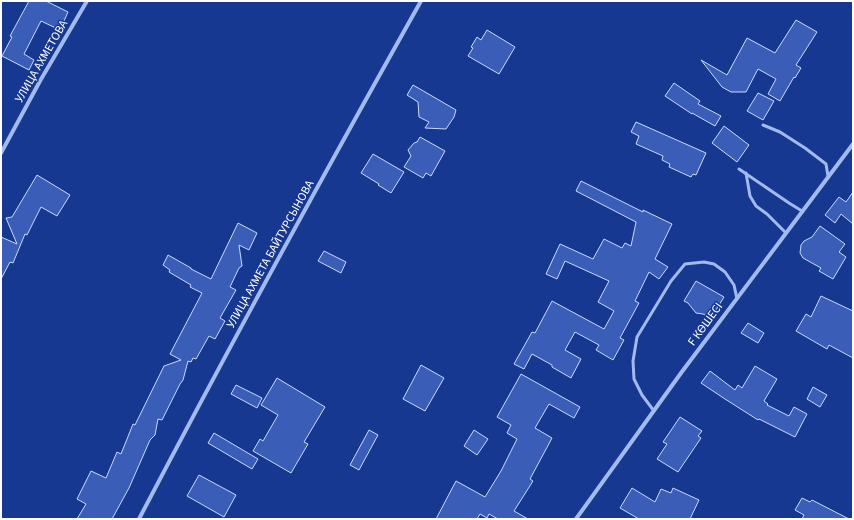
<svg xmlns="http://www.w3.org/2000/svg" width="854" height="520" font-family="'Source Sans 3',sans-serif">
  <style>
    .building { fill: #3a5eb8; stroke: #cad9fc }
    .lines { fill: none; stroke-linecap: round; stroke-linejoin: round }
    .service { stroke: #a3baf0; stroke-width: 3 }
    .minor { stroke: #a3baf0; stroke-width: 4 }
    .labels { text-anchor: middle; stroke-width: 3; stroke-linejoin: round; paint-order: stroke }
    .street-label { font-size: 12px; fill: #fff; stroke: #163891 }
  </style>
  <rect width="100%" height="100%" fill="#163891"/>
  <g class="building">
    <path d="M29 1H46L68 12 60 30 41 21 24 54 34 60 29 70 2 56 12 37 10 36Z"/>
    <path d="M796 20 817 32 796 65 801 68 795 78 794 77 780 101 768 94 776 79 758 69 746 92H731L722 87 701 60 727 75 747 38 775 53Z"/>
    <path d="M487 30 515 47 499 74 468 56 473 48 471 47 477 37 481 40Z"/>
    <path d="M674 83 700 101 698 104 721 116 715 126 692 113V114L665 96Z"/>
    <path d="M413 85 456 110 454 117 446 129 425 128 429 122 419 117 418 102 407 95Z"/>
    <path d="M758 93 774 101 763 120 747 111Z"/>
    <path d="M636 122 706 153 696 175 693 174 691 177 669 167 670 164 662 160 663 156 636 144 639 136 631 132Z"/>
    <path d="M724 126 749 145 737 162 712 143Z"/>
    <path d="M420 137 445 151 431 176 426 173 423 178 404 167 411 156 408 150 414 143 417 142Z"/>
    <path d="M373 154 404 172 391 193 378 185 379 184 361 173Z"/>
    <path d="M37 175 70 195 57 216 41 207 27 235 25 234 13 263 10 262 1 279V237L17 244 6 218 12 217Z"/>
    <path d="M581 181 643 212V210L672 224 655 259 668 267 659 279 649 272 635 301 639 303 620 338 624 340 613 360 596 350 599 345 575 332 565 350 581 359 571 378 552 367V365L532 354 524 369 514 364 532 332 535 333 552 301 604 329 614 311 598 302 609 281 565 261 557 279 546 274 560 244 593 259 604 239 622 248 625 243 631 246 636 222 576 191Z"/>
    <path d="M853 192V224L841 214 835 223 825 215 839 197 846 202Z"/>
    <path d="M238 223 257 233 249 250 239 245 242 266 239 268 230 287 236 290 220 318 225 321 215 339 209 336 196 359 193 358 191 362 188 361 183 380 180 384 162 420 158 419 155 435 150 440 129 488 112 519H77L86 504 77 499 91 471 106 478 117 452 121 454 133 424 135 425 164 366 181 360 170 354 202 293 190 287 191 285 169 272 170 270 163 265 168 255 191 268V269L211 279Z"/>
    <path d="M820 226 845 244 839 252 846 257 833 279 819 271 821 268 803 258 800 253 801 245 804 241 812 237Z"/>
    <path d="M324 251 346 262 341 273 318 261Z"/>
    <path d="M696 281 724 297 711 318 703 314 696 313 688 303 684 301Z"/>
    <path d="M821 296 853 311V358L829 345 827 349 796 331 806 314 811 317Z"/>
    <path d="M748 323 764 333 758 343 741 333Z"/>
    <path d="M421 365 444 378 425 411 403 399Z"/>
    <path d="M755 366 777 379 764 401 768 404 767 405 789 416 794 407 807 414 795 437 759 419 758 420 725 399 701 383 710 371 735 390 738 385 742 388Z"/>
    <path d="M521 374 580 407 574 418 549 404 535 428 552 438 530 479 533 481 514 511 528 519H498L489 514 487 518 480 514 477 519H436L456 481 485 497 501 471 517 439 507 433 511 425 497 417Z"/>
    <path d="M277 378 325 407 304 442 308 444 291 473 253 451 260 439 263 441 278 415 261 405Z"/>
    <path d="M236 385 262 398 257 408 231 394Z"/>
    <path d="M813 387 827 395 820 407 807 399Z"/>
    <path d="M680 417 702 431 698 436 701 438 678 472 657 459 667 444 663 442Z"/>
    <path d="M369 430 378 435 359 470 350 465Z"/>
    <path d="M474 430 488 439 477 455 464 446Z"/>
    <path d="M214 433 258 459 252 469 208 443Z"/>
    <path d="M199 475 236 495 224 517 187 496Z"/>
    <path d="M632 488 655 502 661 489 671 493 673 488 699 500 690 519H639L620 508Z"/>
    <path d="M802 498 810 502 812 500 849 519H802L804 515 795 510Z"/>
  </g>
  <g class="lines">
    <g class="service">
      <path d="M763 125 780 132 805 148 826 164 828 176"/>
      <path d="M739 169 789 203 802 211"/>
      <path d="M746 173 750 196 756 206 767 214 786 233"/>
      <path d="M654 411 642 395 634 379 633 361 637 337 671 281 685 264 704 262 714 264 725 272 734 285 737 299"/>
    </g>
    <g class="minor">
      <path d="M1 153 40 81 87 1"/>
      <path d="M139 519C230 345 325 172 421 1"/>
      <path d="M576 519 681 373 853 144"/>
    </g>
  </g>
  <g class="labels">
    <g class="street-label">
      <text transform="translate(41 61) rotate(-60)" y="4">УЛИЦА АХМЕТОВА</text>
      <text transform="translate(270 254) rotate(-61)" y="4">УЛИЦА АХМЕТА БАЙТУРСЫНОВА</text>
      <text transform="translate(705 324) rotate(-54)" y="4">F КӨШЕСІ</text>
    </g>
  </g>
  <rect width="854" height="520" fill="none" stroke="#ffffff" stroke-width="4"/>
</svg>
